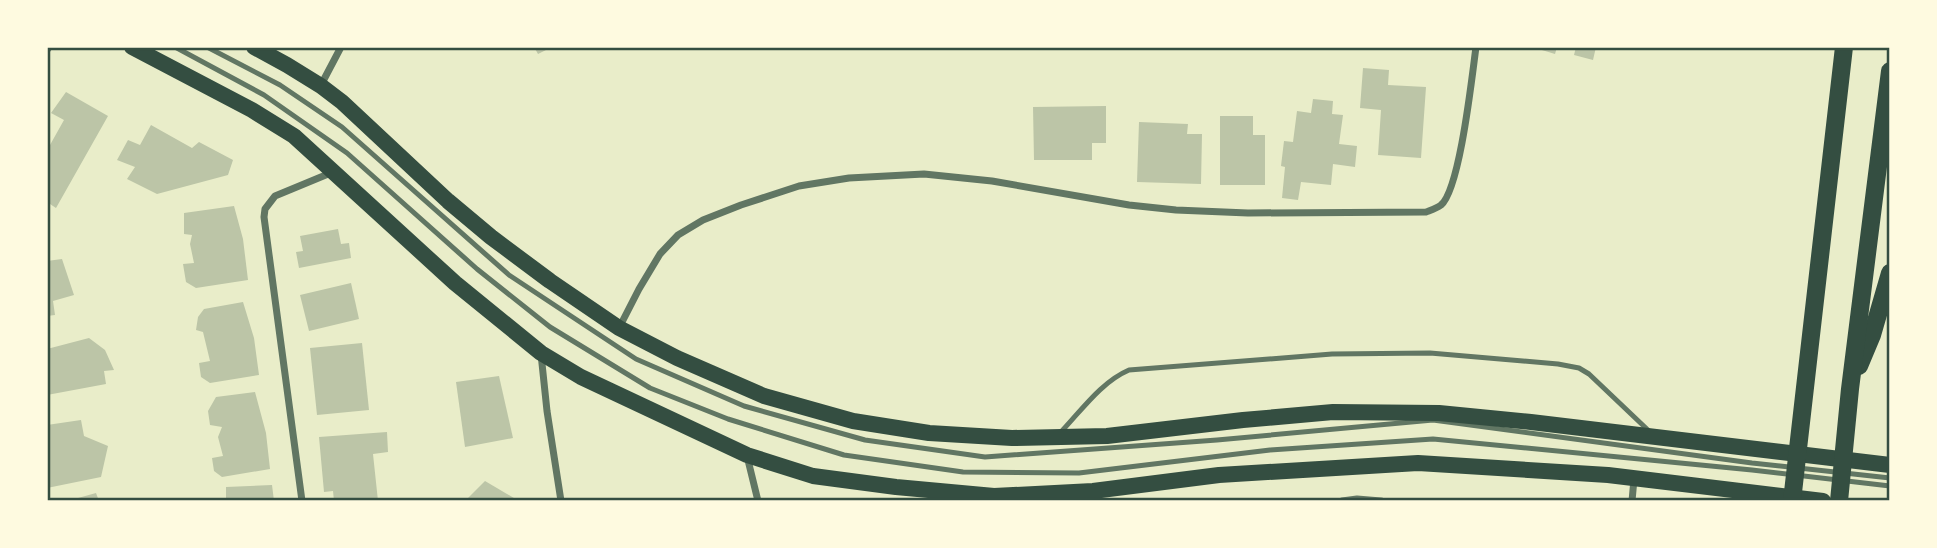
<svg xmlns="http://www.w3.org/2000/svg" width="1937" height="548" font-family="'Sofia Sans Condensed',sans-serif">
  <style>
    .building { fill: #bcc5a7 }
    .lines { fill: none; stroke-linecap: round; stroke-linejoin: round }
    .service { stroke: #617663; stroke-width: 5 }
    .minor { stroke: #617663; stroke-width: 7 }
    .primary { stroke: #344e41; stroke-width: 16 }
    .trunk { stroke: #344e41; stroke-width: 18 }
    .neatline { fill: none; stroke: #344e41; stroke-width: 2.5 }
  </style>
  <rect width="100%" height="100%" fill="#e9edc9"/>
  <g class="building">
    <path d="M534 47H552L538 54Z"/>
    <path d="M1532 47H1557L1555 54Z"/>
    <path d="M1576 47H1596L1593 60 1574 55Z"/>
    <path d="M1363 68 1389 70 1388 85 1426 87 1421 158 1378 155 1381 110 1360 108Z"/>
    <path d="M66 92 108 116 56 208 47 202V144L50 145 64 120 51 113Z"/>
    <path d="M1313 99 1333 101 1332 114 1343 115 1339 144 1357 146 1355 167 1333 164 1331 185 1301 182 1298 200 1282 198 1285 167 1281 166 1284 141 1293 142 1297 111 1311 113Z"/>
    <path d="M1106 106V143H1092V160H1034L1033 107Z"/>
    <path d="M1220 116H1253V135H1265V185H1220Z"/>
    <path d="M1139 122 1188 124 1187 134H1202L1201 184 1137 182Z"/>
    <path d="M151 125 192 148 199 142 233 160 228 175 157 194 127 179 135 167 117 160 128 140 140 145Z"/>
    <path d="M234 206 243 239 248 280 196 288 186 282 183 264 194 263 190 244 192 235 184 234V213Z"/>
    <path d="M338 229 341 244 349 243 351 258 299 268 296 252 303 251 300 236Z"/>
    <path d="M62 259 74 295 53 301 55 315 47 316V261Z"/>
    <path d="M351 283 359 319 309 331 300 295Z"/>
    <path d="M243 302 254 338 259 375 210 383 201 377 199 363 210 361 203 332 196 330 198 317 204 309Z"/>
    <path d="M89 338 105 350 114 370 104 371 106 384 47 395V349Z"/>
    <path d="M362 343 369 410 317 415 310 348Z"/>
    <path d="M499 376 513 438 465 447 456 382Z"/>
    <path d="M255 392 266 433 270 469 222 477 214 471 212 458 223 456 218 437 222 427 210 425 208 411 216 397Z"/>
    <path d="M81 420 84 436 108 446 101 477 47 488V425Z"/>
    <path d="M387 432 388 452 373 454 378 501H334L333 491 324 492 319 437Z"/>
    <path d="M485 481 519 501H465Z"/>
    <path d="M272 485 274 501H226V487Z"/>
    <path d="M96 493 99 501H78V498Z"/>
  </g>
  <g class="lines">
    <g class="service">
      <path d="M175 47 264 95 347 153 477 269 550 327 650 388 728 419 844 455 963 472 1079 473 1270 450 1433 439 1752 470 1890 486"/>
      <path d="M207 47 280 85 342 127 509 275 636 359 744 406 865 440 985 457 1217 440 1433 420 1752 463 1890 478"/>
      <path d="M1060 433C1081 411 1101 382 1129 370L1332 354 1430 353 1558 364 1579 368 1589 374 1650 432"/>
    </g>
    <g class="minor">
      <path d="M47 50 49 47"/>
      <path d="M321 85 341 47"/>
      <path d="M619 328 639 289 660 254 678 235 703 220 741 205 799 186 849 178 924 174 992 181 1129 205 1176 210 1248 213 1426 212C1431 210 1437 208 1441 205 1460 189 1472 76 1476 47"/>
      <path d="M541 354 547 411 561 501"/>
      <path d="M747 456 758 501"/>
      <path d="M302 501 264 217 265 209 275 196 333 172"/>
      <path d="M1342 501 1357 499 1381 501"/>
      <path d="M1632 501 1634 479"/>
    </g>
    <g class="primary">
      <path d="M132 47 252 110 294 136 455 283 541 353 581 377 747 455 813 476 896 487 994 496 1093 491 1219 475 1418 463 1608 475 1823 501"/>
      <path d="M254 47 287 65 321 86 342 102 448 201 491 237 550 281 619 328 677 358 764 396 853 421 929 433 1012 438 1107 436 1243 420 1333 412 1439 413 1531 422 1890 465"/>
    </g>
    <g class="trunk">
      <path d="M1859 366 1872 335 1890 273"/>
      <path d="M1792 501 1844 47"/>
      <path d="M1839 501 1850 389 1890 71"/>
    </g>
  </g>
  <rect width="1937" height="548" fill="none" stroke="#fefae0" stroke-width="98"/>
  <rect x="49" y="49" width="1839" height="450" class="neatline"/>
</svg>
